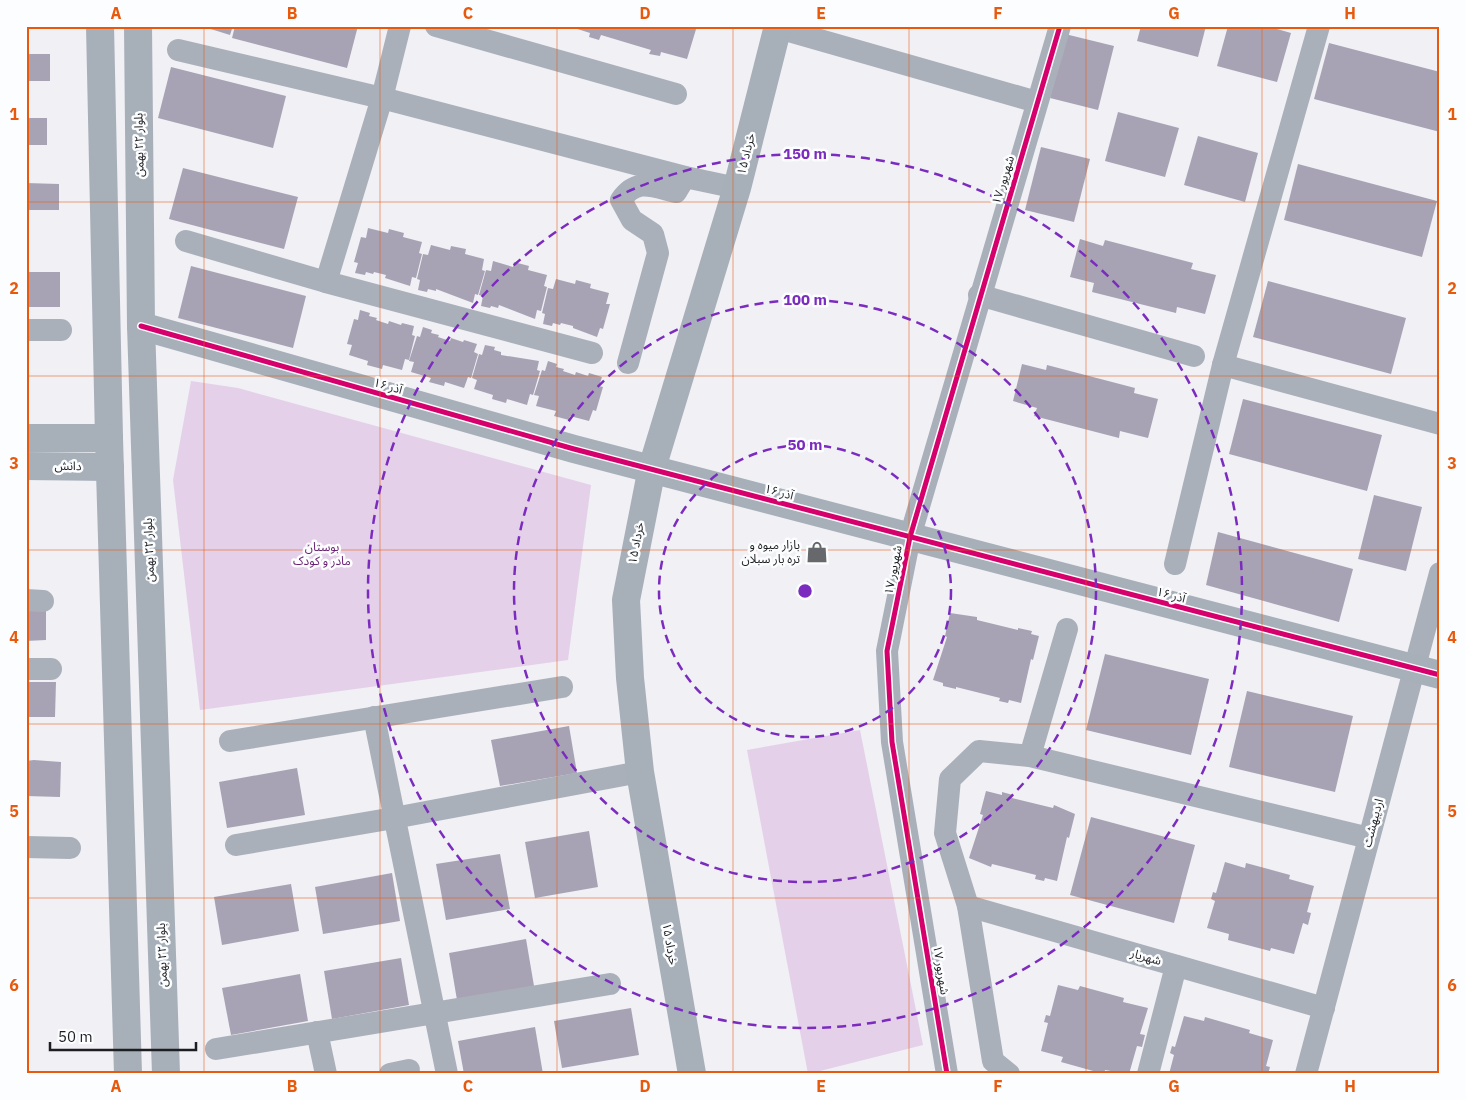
<svg xmlns="http://www.w3.org/2000/svg" width="1466" height="1100" font-family="'IBM Plex Sans','Noto Sans Arabic',sans-serif">
  <style>
    .green { fill: #e5d0e9 }
    .building { fill: #a8a3b4 }
    .lines { fill: none; stroke-linecap: round; stroke-linejoin: round }
    .street { stroke: #a9b0ba; stroke-width: 22 }
    .secondary { stroke: #a7afb9; stroke-width: 28 }
    .cycleway-casing { stroke: #fcfdfe; stroke-width: 8 }
    .cycleway { stroke: #d6006c; stroke-width: 5 }
    .grid { fill: none; stroke: #e8590c; stroke-width: 1; stroke-opacity: 0.55 }
    .ring { fill: none; stroke: #7b2cbf; stroke-width: 2.5; stroke-dasharray: 9 6 }
    .labels { text-anchor: middle; stroke-width: 5; stroke-linejoin: round; paint-order: stroke }
    .street-label { font-size: 12px; fill: #1d1e21; stroke: #fcfdfe }
    .poi-label { font-size: 12px; fill: #1d1e21; stroke: #fcfdfe; text-anchor: end }
    .park-label { font-size: 12px; fill: #671d6f; stroke: #fcfdfe }
    .centre { fill: #7b2cbf; stroke: #fcfdfe; stroke-width: 2.5 }
    .ring-label { font-size: 15px; text-anchor: middle; font-weight: bold; fill: #7b2cbf; stroke: #fcfdfe; stroke-width: 5; stroke-linejoin: round; paint-order: stroke }
    .neatline { fill: none; stroke: #e8590c; stroke-width: 2 }
    .grid-label { font-size: 16px; text-anchor: middle; font-weight: bold; fill: #e8590c }
  </style>
  <rect width="100%" height="100%" fill="#f0f0f5"/>
  <g class="green">
    <path d="M191 381 238 388 591 485 568 660 200 710 173 480Z"/>
    <path d="M860 730 923 1045 808 1074 747 750Z"/>
  </g>
  <g class="building">
    <path d="M201 26H233L230 35Z"/>
    <path d="M235 26H358L347 68 232 38Z"/>
    <path d="M568 26H697L687 59 661 52 660 56 649 54 651 50 601 35 599 40 589 37 590 33Z"/>
    <path d="M1141 26H1206L1198 57 1137 41Z"/>
    <path d="M1228 26H1266L1291 33 1277 82 1217 66Z"/>
    <path d="M1065 34 1114 46 1098 110 1050 98Z"/>
    <path d="M1329 43 1440 72V132L1314 99Z"/>
    <rect x="26" y="54" width="24" height="27"/>
    <path d="M171 67 286 96 273 148 158 118Z"/>
    <path d="M1118 112 1179 128 1165 177 1105 161Z"/>
    <rect x="26" y="118" width="21" height="27"/>
    <path d="M1198 136 1258 153 1245 202 1184 185Z"/>
    <path d="M1041 147 1090 159 1074 222 1025 210Z"/>
    <path d="M1298 164 1437 201 1422 257 1284 220Z"/>
    <path d="M183 168 298 197 284 249 169 219Z"/>
    <path d="M26 183 59 184V210H26Z"/>
    <path d="M368 228 388 233 389 229 404 233 403 237 422 242 419 253 422 254 416 278 412 277 410 286 385 278 386 275 374 272 373 274 366 272 365 275 355 273 358 263 354 262 361 237 366 238Z"/>
    <path d="M1080 239 1103 246 1105 240 1193 263 1191 269 1216 275 1205 314 1177 307 1176 313 1092 292 1094 283 1070 277Z"/>
    <path d="M431 245 450 250 451 246 466 249 465 254 484 259 482 270 485 271 478 295 475 294 473 303 436 289V291L428 289 427 292 418 290 420 280 417 279 423 254 428 255Z"/>
    <path d="M493 261 513 267 514 262 529 266 528 270 547 275 544 286 547 287 541 311 537 310 535 319 499 305 498 308 491 306 490 308 481 306 483 296 479 295 486 270 491 271Z"/>
    <path d="M191 266 306 296 293 348 178 318Z"/>
    <rect x="26" y="272" width="34" height="35"/>
    <path d="M556 279 575 284 576 280 591 284 590 288 609 293 606 304H610L603 329 600 328 597 337 573 328V326L561 323 560 325 553 323 552 326 543 324 545 314 542 313 548 288 553 289Z"/>
    <path d="M1268 281 1406 318 1391 374 1253 337Z"/>
    <path d="M360 310 370 313 369 316 377 318 376 320 388 324 389 321 401 325 402 323 414 326 412 335 415 336 409 360 405 359 402 370 383 365 382 369 367 365 368 361 349 355 352 345 347 344 354 319 358 320Z"/>
    <path d="M423 327 432 330 431 333 439 335 438 337 450 341 451 338 463 342 464 340 477 344 474 352 478 354 471 378 468 377 464 388 445 382 444 386 429 382 431 378 411 372 414 362 409 361 417 336 420 337Z"/>
    <path d="M485 345 495 347 494 350 501 352V355L539 361 537 370 540 371 533 395 530 394 527 405 507 399 506 403 492 399 493 395 474 389 477 380 472 378 479 354 482 355Z"/>
    <path d="M548 361 557 364 556 367 564 369 563 371 575 375 576 372 588 376 589 373 602 377 599 386 603 387 596 411 593 410 589 421 570 416 569 420 554 416 556 411 536 406 539 396 534 395 542 370 545 371Z"/>
    <path d="M1022 364 1046 370 1047 365 1135 388 1134 393 1158 399 1148 438 1120 431 1119 438 1034 416 1037 408 1013 401Z"/>
    <path d="M1243 399 1382 435 1367 491 1229 454Z"/>
    <path d="M1374 495 1422 507 1406 571 1358 559Z"/>
    <path d="M1218 532 1353 569 1339 622 1206 585Z"/>
    <path d="M26 605H46V640L26 641Z"/>
    <path d="M950 613 977 617V620L1018 630V628L1032 631 1031 634 1039 636 1033 660 1031 659 1021 703 1009 700 1008 703 999 701 1000 698 956 687V689L943 686V683L933 680 947 637 945 636Z"/>
    <path d="M1105 654 1209 679 1191 755 1086 730Z"/>
    <path d="M26 682H56L55 717H26Z"/>
    <path d="M1247 691 1353 716 1335 792 1229 767Z"/>
    <path d="M569 726 577 773 500 786 491 740Z"/>
    <path d="M34 760 61 762 60 797 26 796V761Z"/>
    <path d="M297 768 305 815 227 828 219 782Z"/>
    <path d="M986 791 1002 795V792L1013 795 1012 798 1053 808 1054 805 1075 814 1069 838 1067 837 1057 881 1045 878 1044 881 1035 879 1036 875 992 864 991 867 969 858 983 815 980 814Z"/>
    <path d="M1091 817 1195 845 1174 923 1070 895Z"/>
    <path d="M589 831 598 887 535 898 525 842Z"/>
    <path d="M500 854 510 909 446 920 436 864Z"/>
    <path d="M1225 862 1245 868 1246 863 1290 875 1289 879 1314 886 1307 912 1311 913 1308 925 1303 923 1294 954 1271 948 1270 951 1228 940 1229 934 1207 928 1215 901 1211 899 1213 892 1216 893Z"/>
    <path d="M392 873 400 921 323 934 315 887Z"/>
    <path d="M291 884 299 931 222 945 214 897Z"/>
    <path d="M526 939 534 986 457 1000 449 953Z"/>
    <path d="M401 958 409 1005 332 1019 324 971Z"/>
    <path d="M300 974 308 1021 231 1035 222 988Z"/>
    <path d="M1058 985 1078 990 1080 986 1124 998 1123 1002 1148 1008 1140 1034 1145 1035 1142 1047 1137 1046 1129 1074 1105 1070 1104 1074 1061 1062 1063 1057 1041 1051 1048 1023 1044 1022 1046 1015 1050 1016Z"/>
    <path d="M631 1008 639 1055 562 1068 554 1021Z"/>
    <path d="M1184 1016 1204 1021 1205 1017 1250 1030 1249 1033 1273 1040 1266 1066 1270 1067 1268 1074H1169L1174 1055 1170 1053 1172 1046 1175 1047Z"/>
    <path d="M535 1027 543 1074H464L458 1041Z"/>
  </g>
  <g class="lines">
    <g class="street">
      <path d="M436 26 676 94"/>
      <path d="M778 28 1037 102"/>
      <path d="M178 50 382 98 685 177 737 188"/>
      <path d="M186 241 326 282 592 353"/>
      <path d="M326 282 382 98 400 26"/>
      <path d="M979 295 1194 356"/>
      <path d="M26 330H61"/>
      <path d="M628 363 658 253 653 234 632 220 621 200C637 177 653 187 676 192L685 177"/>
      <path d="M1223 365 1440 424"/>
      <path d="M1175 564 1223 365 1319 26"/>
      <path d="M26 600 43 601"/>
      <path d="M26 669H51"/>
      <path d="M374 717 447 1074"/>
      <path d="M230 741 562 687"/>
      <path d="M1030 756 1067 629"/>
      <path d="M236 845 394 818 640 772"/>
      <path d="M26 847 70 848"/>
      <path d="M968 906 1324 1008"/>
      <path d="M317 1032 326 1074"/>
      <path d="M216 1049 610 984"/>
      <path d="M390 1074 409 1070"/>
      <path d="M947 1074 892 742 887 651 910 537 1060 26"/>
      <path d="M1009 1074 993 1061 968 906 945 833 950 779 979 751 1030 756 1369 838"/>
      <path d="M1148 1074 1176 966"/>
      <path d="M1306 1074 1440 573"/>
    </g>
    <g class="secondary">
      <path d="M100 26 109 438 128 1074"/>
      <path d="M138 26 141 326 166 1074"/>
      <path d="M141 326 574 449 1440 675"/>
      <path d="M26 438H109"/>
      <path d="M26 466 110 467"/>
      <path d="M692 1074 640 772 630 678 626 600 652 468 737 188 778 26"/>
    </g>
    <g class="cycleway-casing">
      <g id="cycleway">
        <path d="M141 326 574 449 1440 675"/>
        <path d="M947 1074 892 742 887 651 910 537 1060 26"/>
      </g>
    </g>
    <use href="#cycleway" class="cycleway"/>
  </g>
  <path class="grid" d="M204 26V1074M380 26V1074M557 26V1074M733 26V1074M909 26V1074M1086 26V1074M1262 26V1074M26 202H1440M26 376H1440M26 550H1440M26 724H1440M26 898H1440"/>
  <g class="ring">
    <circle cx="805" cy="591" r="146"/>
    <circle cx="805" cy="591" r="291"/>
    <circle cx="805" cy="591" r="437"/>
  </g>
  <defs>
    <g id="shop-bare" transform="scale(1.725)"><path d="M-5-2.5h2.3a2.7 3.5 0 0 1 5.4 0H5L5.5 6h-11ZM-1.5-2.5h3a1.5 2.3 0 0 0-3 0Z" fill="#67686b" stroke="#fcfdfe" stroke-width="2.5" paint-order="stroke"/></g>
  </defs>
  <g fill-rule="evenodd">
    <use href="#shop-bare" x="817" y="552"/>
  </g>
  <g class="labels">
    <g class="street-label">
      <text transform="translate(139 145) rotate(-91)" y="4">بلوار ۲۲ بهمن</text>
      <text transform="translate(746 154) rotate(-76)" y="4">۱۵ خرداد</text>
      <text transform="translate(1003 180) rotate(-73)" y="4">۱۷ شهریور</text>
      <text transform="translate(388 386) rotate(16)" y="4">۱۶ آذر</text>
      <text transform="translate(68 466) rotate(1)" y="4">دانش</text>
      <text transform="translate(779 492) rotate(15)" y="4">۱۶ آذر</text>
      <text transform="translate(636 543) rotate(-79)" y="4">۱۵ خرداد</text>
      <text transform="translate(149 550) rotate(-92)" y="4">بلوار ۲۲ بهمن</text>
      <text transform="translate(893 570) rotate(-79)" y="4">۱۷ شهریور</text>
      <text transform="translate(1171 595) rotate(15)" y="4">۱۶ آذر</text>
      <text transform="translate(1373 823) rotate(-75)" y="4">اردیبهشت</text>
      <text transform="translate(670 944) rotate(80)" y="4">۱۵ خرداد</text>
      <text transform="translate(162 955) rotate(-92)" y="4">بلوار ۲۲ بهمن</text>
      <text transform="translate(1146 957) rotate(16)" y="4">شهریار</text>
      <text transform="translate(941 970) rotate(81)" y="4">۱۷ شهریور</text>
    </g>
    <g class="poi-label">
      <text x="800" y="549">بازار میوه و<tspan x="800" dy="14">تره بار سبلان</tspan></text>
    </g>
    <g class="park-label">
      <text x="322" y="551">بوستان<tspan x="322" dy="14">مادر و کودک</tspan></text>
    </g>
  </g>
  <circle cx="805" cy="591" r="8" class="centre"/>
  <g class="ring-label">
    <text x="805" y="159">150 m</text>
    <text x="805" y="305">100 m</text>
    <text x="805" y="450">50 m</text>
  </g>
  <rect width="1466" height="1100" fill="none" stroke="#fcfdfe" stroke-width="55"/>
  <path d="M50 1042v8h146v-8" fill="none" stroke="#1d1e21" stroke-width="2.5"/>
  <text x="58" y="1042" font-size="15" fill="#1d1e21" stroke="#fcfdfe" stroke-width="4" paint-order="stroke">50 m</text>
  <rect x="28" y="28" width="1410" height="1044" class="neatline"/>
  <g class="grid-label">
    <text x="116" y="19">A</text>
    <text x="292" y="19">B</text>
    <text x="468" y="19">C</text>
    <text x="645" y="19">D</text>
    <text x="821" y="19">E</text>
    <text x="998" y="19">F</text>
    <text x="1174" y="19">G</text>
    <text x="1350" y="19">H</text>
    <text x="14" y="120">1</text>
    <text x="1452" y="120">1</text>
    <text x="14" y="294">2</text>
    <text x="1452" y="294">2</text>
    <text x="14" y="469">3</text>
    <text x="1452" y="469">3</text>
    <text x="14" y="643">4</text>
    <text x="1452" y="643">4</text>
    <text x="14" y="817">5</text>
    <text x="1452" y="817">5</text>
    <text x="14" y="991">6</text>
    <text x="1452" y="991">6</text>
    <text x="116" y="1092">A</text>
    <text x="292" y="1092">B</text>
    <text x="468" y="1092">C</text>
    <text x="645" y="1092">D</text>
    <text x="821" y="1092">E</text>
    <text x="998" y="1092">F</text>
    <text x="1174" y="1092">G</text>
    <text x="1350" y="1092">H</text>
  </g>
</svg>
